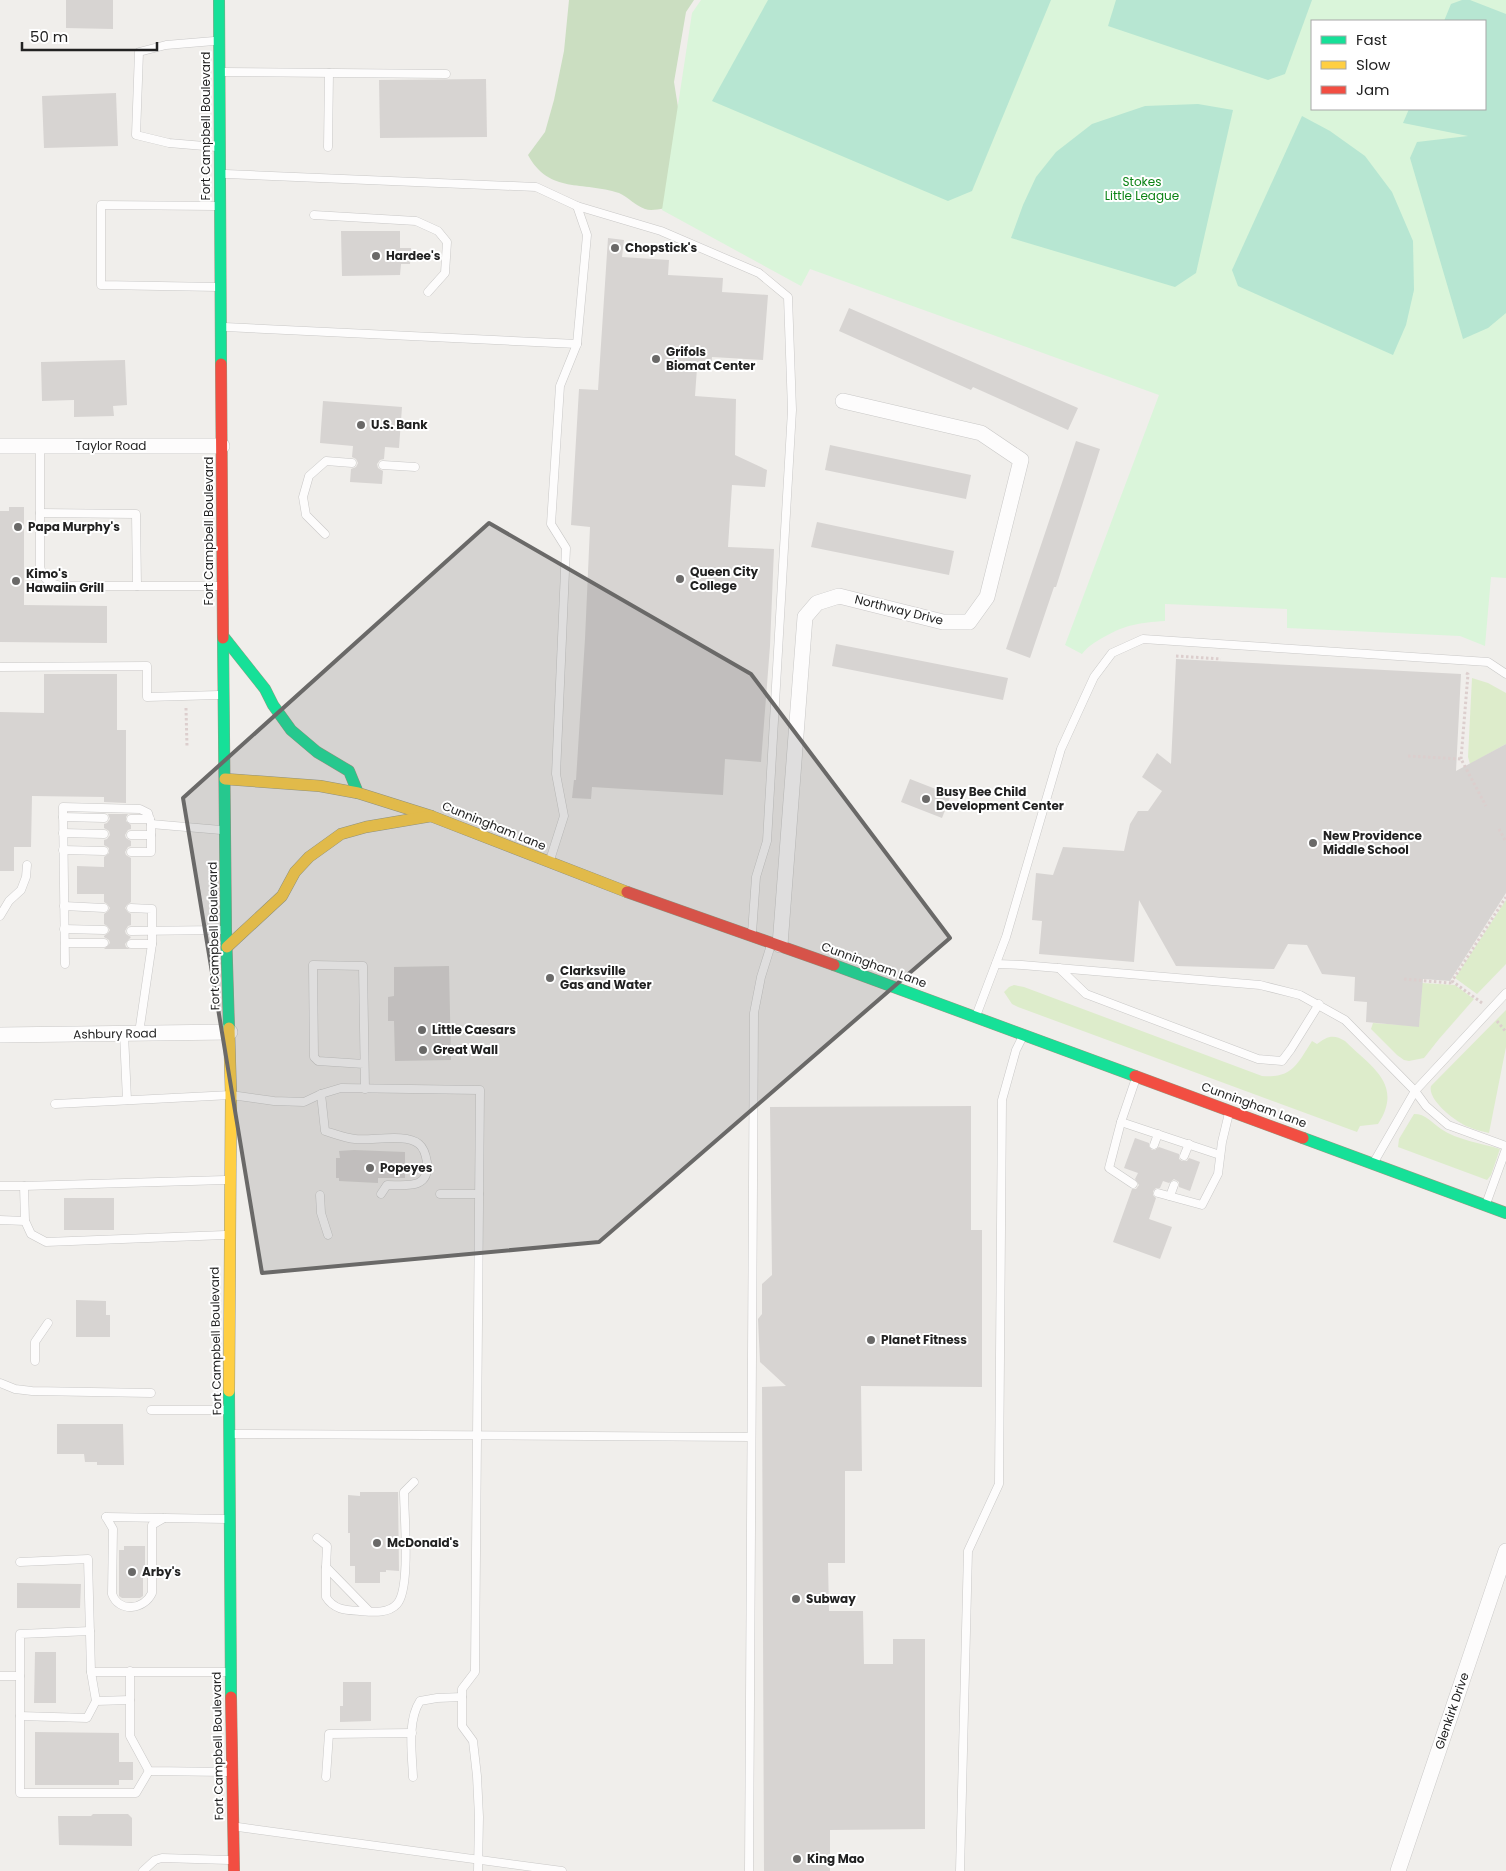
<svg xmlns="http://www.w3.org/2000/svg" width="1506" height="1871" font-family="Poppins,sans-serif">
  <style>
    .grass { fill: #ddeccb }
    .forest { fill: #cbdec1 }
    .park { fill: #daf5da; fill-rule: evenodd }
    .pitch { fill: #b7e6d2 }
    .building { fill: #d7d4d2 }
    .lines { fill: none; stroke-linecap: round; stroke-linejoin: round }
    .lane-casing { stroke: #c9c8c7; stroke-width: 9 }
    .street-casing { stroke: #c9c8c7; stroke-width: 16 }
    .fast-casing { stroke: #999a82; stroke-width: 12 }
    .slow-casing { stroke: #999a82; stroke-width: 12 }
    .jam-casing { stroke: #999a82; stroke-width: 12 }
    .path { stroke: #dccecd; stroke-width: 3; stroke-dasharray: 2.5 2.5; stroke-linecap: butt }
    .lane { stroke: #fdfcfc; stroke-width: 8 }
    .street { stroke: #fdfcfc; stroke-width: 15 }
    .fast { stroke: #16e098; stroke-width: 11 }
    .slow { stroke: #ffcf43; stroke-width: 11 }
    .jam { stroke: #f24e42; stroke-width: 11 }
    .marked { fill: #6a6968; fill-opacity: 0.2; stroke: #6a6968; stroke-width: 4; stroke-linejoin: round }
    .poi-dot { fill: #6a6968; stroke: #fff; stroke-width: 2 }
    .labels { text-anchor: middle; stroke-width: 4; stroke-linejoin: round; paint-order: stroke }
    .street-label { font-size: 12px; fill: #222; stroke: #fff }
    .park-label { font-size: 12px; fill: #0c8416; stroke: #fff }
    .poi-label { font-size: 12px; font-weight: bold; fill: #222; stroke: #fff; text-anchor: start }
  </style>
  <rect width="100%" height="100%" fill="#f0eeeb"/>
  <g class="grass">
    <path d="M1472 678 1488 683 1506 693V744L1470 764 1468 757Z"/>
    <path d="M1506 900V964L1477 994 1455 978Z"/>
    <path d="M1422 983 1455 985 1474 999 1439 1039 1424 1058 1409 1061 1404 1060 1397 1055 1371 1029 1373 1023 1419 1026Z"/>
    <path d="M1014 985 1024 987 1262 1076C1292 1079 1298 1063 1312 1041L1317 1044C1327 1036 1334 1034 1345 1041 1371 1067 1404 1084 1378 1124L1360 1126 1357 1132 1018 1007 1012 1004 1004 992 1009 987Z"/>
    <path d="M1506 1010V1047L1489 1133C1482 1131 1475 1130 1469 1127 1457 1123 1427 1100 1431 1086Z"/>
    <path d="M1414 1114C1426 1114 1431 1122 1441 1129 1457 1140 1481 1143 1500 1149L1491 1175 1487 1180 1398 1147 1399 1139Z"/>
  </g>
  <path class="forest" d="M569 0H694L686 12 674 82 683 139 676 206C667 207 653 212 645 209 636 206 628 197 619 193 583 181 549 194 528 155L545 132 554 100 564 51Z"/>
  <path class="park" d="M701 0H1506V578L1491 577 1485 646 1460 636 1287 628V609L1165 604V621C1139 623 1127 624 1104 637 1095 642 1088 646 1082 654L1065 645 1159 395 810 269 801 286 662 210 692 13ZM1312 21H1485V109H1312Z"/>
  <g class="pitch">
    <path d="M768 0H1051L972 191 948 201 712 101Z"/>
    <path d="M1116 0H1312L1285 74 1268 80 1108 26Z"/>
    <path d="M1462 0H1470L1506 14V313L1488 328 1463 339 1410 158 1417 142 1468 136 1403 123 1409 109H1485V21H1444L1451 4Z"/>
    <path d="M1198 104 1233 110 1196 273 1175 287 1011 238 1023 205 1036 177 1056 152 1092 124 1145 106Z"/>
    <path d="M1302 116 1330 131 1365 156 1392 192 1413 241 1414 290 1406 325 1393 355 1238 286 1232 270Z"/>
  </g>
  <g class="building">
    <path d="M66 0H113V29L66 28Z"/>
    <path d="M486 79 487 137 380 138 379 80Z"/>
    <path d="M116 93 118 146 44 148 42 96Z"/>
    <path d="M341 231H400V248H411L410 264H401L400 275 342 276Z"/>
    <path d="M608 238 624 240 622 257 669 260 668 275 723 278 722 292 768 295 763 360 712 357 711 368H697L695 396 736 399 735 455 767 470 765 487 732 485 728 547 774 549 770 646 761 762 725 759 723 795 592 787 591 799 572 798 574 780H576L585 639 590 527 571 525 579 389 598 390Z"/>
    <path d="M849 308 1078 408 1068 430 973 387 971 390 839 331Z"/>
    <path d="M125 360 127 405 113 406 114 416 74 417V400L42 401 41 362Z"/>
    <path d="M323 401 402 407 399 448 385 447 384 459 380 460 377 464 378 468 383 471 382 484 350 482 351 469 356 467 358 463 356 459 352 457 353 446 320 443Z"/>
    <path d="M1076 441 1100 449 1056 587H1054L1030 658 1006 649Z"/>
    <path d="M830 445 971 475 966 499 825 470Z"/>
    <path d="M9 507H24V605L107 606V643L0 642V511H9Z"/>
    <path d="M817 522 954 551 949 575 811 547Z"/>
    <path d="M836 644 1008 678 1003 700 832 666Z"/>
    <path d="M1176 659 1461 674 1456 771 1506 744V893L1450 981 1423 979 1419 1027 1366 1022 1367 1002 1354 1001 1355 977 1322 974 1307 945 1288 944 1274 969 1176 966 1139 900 1134 962 1039 954 1042 921 1032 920 1036 873 1053 875 1063 847 1124 851 1130 824 1138 811H1148L1162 791 1142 777 1157 753 1171 764Z"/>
    <path d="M44 674H117V730H126V803L104 802V797L32 796 31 847H14V871H0V712L44 713Z"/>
    <path d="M910 779 951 795 942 818 901 802Z"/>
    <path d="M108 814H128L126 817V821L131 825V829L128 830 125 835 126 838 131 841V846L128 847 125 852 126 855 131 858V902L127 905 125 908 128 912 131 914V925L128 926 125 931 126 934 131 937 125 944 126 947 130 949H104L110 943 109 940 104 937V936L108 933 110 930 107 926 104 924V914L108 911 110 908 107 904 104 902V894H77V866L104 867V857L109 853V848L104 845V840L107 839 110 835 109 831 104 828V824L107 823 110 819Z"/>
    <path d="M449 966 451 1060 395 1061 394 1021H388V997L394 996V967Z"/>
    <path d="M971 1106V1230H982V1387L861 1386 862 1471H845V1563H828L829 1611H863L864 1664H893V1639H925V1829L830 1830V1871H764L762 1387 786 1386 760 1362 758 1319 762 1314V1284L772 1275 770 1107Z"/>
    <path d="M1135 1138 1149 1143V1146L1152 1150H1155L1159 1147 1179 1154V1159L1182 1161H1187L1189 1158 1200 1162 1190 1191 1179 1187V1182L1174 1179 1169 1183 1163 1181 1160 1188H1156L1153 1191V1195L1156 1198 1149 1219 1172 1227 1160 1259 1113 1242 1132 1189H1136L1139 1185 1135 1179 1138 1173 1124 1168Z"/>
    <path d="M354 1150 405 1152V1178H378V1183L339 1181V1178H336V1158H340L339 1151Z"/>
    <rect x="64" y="1198" width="50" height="32"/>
    <path d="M76 1300 106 1301V1315H110V1337H76Z"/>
    <path d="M57 1424H123L124 1465H97V1462H85L84 1454H57Z"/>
    <path d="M360 1492H398L399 1571 386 1570V1572H380V1583H355V1566H350V1533H348V1495L360 1496Z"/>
    <path d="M124 1546H145V1576H143V1596L140 1598H122L119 1596V1550H124Z"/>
    <path d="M17 1583 81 1584 80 1608H17Z"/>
    <path d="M35 1652H56V1703H34Z"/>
    <path d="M343 1682H371V1721L340 1722V1706H343Z"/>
    <path d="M35 1732 119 1733V1762H133V1780H119V1785H35Z"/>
    <path d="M93 1814H128L132 1818V1846L59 1845 58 1816H91Z"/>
  </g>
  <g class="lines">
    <g class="lane-casing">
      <g id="lane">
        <path d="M214 41 166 45 139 52 136 135 169 143 216 147"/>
        <path d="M223 72 446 74"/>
        <path d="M328 147 329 73"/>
        <path d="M226 174 536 187 577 206 661 231 759 273 788 297 792 410 767 841 756 877 752 933"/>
        <path d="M216 206 101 205V285L218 287"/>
        <path d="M314 215 416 221 438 231 447 242 445 273 428 292"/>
        <path d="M225 327 577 344"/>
        <path d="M40 446V567C44 580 48 583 61 586H218"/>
        <path d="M383 465 415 467"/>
        <path d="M40 513 136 514 137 586"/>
        <path d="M325 534 306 515 303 497 309 476 326 461 352 463"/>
        <path d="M0 667 147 666V697L219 695"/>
        <path d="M63 817 104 818"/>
        <path d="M131 819H150"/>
        <path d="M151 824 221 830"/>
        <path d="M63 833 104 834"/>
        <path d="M131 835H151"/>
        <path d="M63 850 104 851"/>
        <path d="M550 860 564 816 556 774 566 548 551 524 560 386 577 344 587 235 577 206"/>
        <path d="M64 906 104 908"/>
        <path d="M131 908 152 909V944L139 1033"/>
        <path d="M0 916 9 901 21 890 26 877 27 865"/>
        <path d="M64 929 104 930"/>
        <path d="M131 931 222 930"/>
        <path d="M65 943H104"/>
        <path d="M131 944H152"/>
        <path d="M65 964 63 807 140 809 148 813 151 824V852H131"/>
        <path d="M996 964 1022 965 1260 985 1300 995 1345 1020 1415 1091 1426 1106 1448 1125 1506 1146"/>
        <path d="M1059 968 1086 994 1258 1059 1282 1061 1291 1049 1319 1004"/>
        <path d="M976 1016 1006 937 1061 749 1094 677 1112 653 1143 639 1488 662 1506 674"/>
        <path d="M124 1034 127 1100"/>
        <path d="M364 1064 318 1061 314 1057 313 965 363 966 365 1089"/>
        <path d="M321 1094 325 1131C335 1134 345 1138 355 1139 372 1141 406 1133 419 1144 424 1148 426 1156 427 1162 430 1190 406 1185 387 1185L381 1194"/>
        <path d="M55 1104 231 1095 274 1101 304 1102 321 1094 341 1088 480 1090 475 1669V1672L462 1689V1726L473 1741 477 1776 479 1817 478 1871"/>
        <path d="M1121 1122 1220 1155"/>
        <path d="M1154 1145 1158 1134"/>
        <path d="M1184 1156 1189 1144"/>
        <path d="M1374 1162 1415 1091 1506 993"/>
        <path d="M1133 1184 1109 1168 1121 1122 1136 1078"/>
        <path d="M0 1186H24L225 1180"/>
        <path d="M24 1186 25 1221 31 1234 46 1242 225 1235"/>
        <path d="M1158 1193 1202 1205 1218 1174 1222 1142 1229 1113"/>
        <path d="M440 1194H479"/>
        <path d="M320 1195 321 1213 328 1235"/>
        <path d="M1170 1196 1174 1185"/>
        <path d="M1486 1204 1506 1149"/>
        <path d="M0 1220 25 1221"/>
        <path d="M35 1361V1342L48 1323"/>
        <path d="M0 1383 15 1389 32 1391 151 1393"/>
        <path d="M151 1410H224"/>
        <path d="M235 1434 751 1437"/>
        <path d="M106 1517 113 1529 112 1594C119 1613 144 1610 152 1593V1525L164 1518"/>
        <path d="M106 1517 226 1519"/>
        <path d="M317 1538 327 1546 326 1567 369 1611"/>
        <path d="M20 1562 88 1559 91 1672 96 1701"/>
        <path d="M326 1567V1597C334 1610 346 1610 360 1611 372 1612 388 1614 397 1604 411 1589 404 1514 404 1492L414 1482"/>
        <path d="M90 1631 20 1634V1793H136L149 1771"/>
        <path d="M130 1671V1736L149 1771 227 1772"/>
        <path d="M91 1672H226"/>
        <path d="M0 1676H20"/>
        <path d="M20 1716 87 1718 96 1701 130 1700"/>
        <path d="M326 1777 329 1734 412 1733"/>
        <path d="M413 1777C412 1753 407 1721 420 1701L437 1698 462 1697"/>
        <path d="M238 1827 562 1871"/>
        <path d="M143 1871 155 1860 162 1858 229 1860"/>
        <path d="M749 1871 754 1013 761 977 771 945"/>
        <path d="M960 1871 968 1551 999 1484 1002 1100 1016 1050 1023 1036"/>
      </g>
    </g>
    <g class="street-casing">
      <g id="street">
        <path d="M0 446H222"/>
        <path d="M780 945 805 617 817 603 839 596 943 622H969L987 597 1021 460 981 433 843 401"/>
        <path d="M0 1035 230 1032"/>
        <path d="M1398 1871 1506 1551"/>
      </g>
    </g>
    <g class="fast-casing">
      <g id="fast">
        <path d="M219 0 221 364"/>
        <path d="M223 636 265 689 273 705 291 730 317 752 349 771 358 793"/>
        <path d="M223 638 226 930 229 1028"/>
        <path d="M834 965 1135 1076"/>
        <path d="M1303 1138 1506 1213"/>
        <path d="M229 1391 231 1697"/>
      </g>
    </g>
    <g class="slow-casing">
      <g id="slow">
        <path d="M225 779 320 786 358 793 431 816 627 892"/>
        <path d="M227 947 282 896 295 872 309 857 341 834 366 827 431 816"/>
        <path d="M229 1028 231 1095 229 1391"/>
      </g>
    </g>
    <g class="jam-casing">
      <g id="jam">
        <path d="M221 364 223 638"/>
        <path d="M627 892 834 965"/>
        <path d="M1135 1076 1303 1138"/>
        <path d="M231 1697 234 1871"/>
      </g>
    </g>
    <g class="path">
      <path d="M1176 656 1221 659"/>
      <path d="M186 708 187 747"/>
      <path d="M1408 756 1461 759 1486 806"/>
      <path d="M1461 759 1468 674 1466 673"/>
      <path d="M1499 829 1506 842"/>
      <path d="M1404 979 1450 983 1452 981"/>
      <path d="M1482 1003 1452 981 1506 897"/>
      <path d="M1497 1021 1506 1032"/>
    </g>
    <use href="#lane" class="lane"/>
    <use href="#street" class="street"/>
    <use href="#fast" class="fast"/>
    <use href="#slow" class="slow"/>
    <use href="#jam" class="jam"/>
  </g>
  <path class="marked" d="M489 523 751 674 950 938 599 1242 262 1273 183 798Z"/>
  <g class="poi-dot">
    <circle cx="615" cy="248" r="5"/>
    <circle cx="376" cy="256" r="5"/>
    <circle cx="656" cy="359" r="5"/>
    <circle cx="361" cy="425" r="5"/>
    <circle cx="18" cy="527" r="5"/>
    <circle cx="680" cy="579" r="5"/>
    <circle cx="16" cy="581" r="5"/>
    <circle cx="926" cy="799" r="5"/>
    <circle cx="1313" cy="843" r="5"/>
    <circle cx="550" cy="978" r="5"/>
    <circle cx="422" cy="1030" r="5"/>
    <circle cx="423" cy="1050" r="5"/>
    <circle cx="370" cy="1168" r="5"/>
    <circle cx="871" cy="1340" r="5"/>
    <circle cx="377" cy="1543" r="5"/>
    <circle cx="132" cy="1572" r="5"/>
    <circle cx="796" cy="1599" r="5"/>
    <circle cx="797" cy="1859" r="5"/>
  </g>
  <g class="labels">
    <g class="street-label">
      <text transform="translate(206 126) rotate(-90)" y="4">Fort Campbell Boulevard</text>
      <text x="111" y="450">Taylor Road</text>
      <text transform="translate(209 531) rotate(-90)" y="4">Fort Campbell Boulevard</text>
      <text transform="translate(899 610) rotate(14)" y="4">Northway Drive</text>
      <text transform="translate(494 826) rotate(22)" y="4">Cunningham Lane</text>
      <text transform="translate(214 936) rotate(-91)" y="4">Fort Campbell Boulevard</text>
      <text transform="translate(874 965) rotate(20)" y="4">Cunningham Lane</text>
      <text transform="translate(115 1034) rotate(-1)" y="4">Ashbury Road</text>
      <text transform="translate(1254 1105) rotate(20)" y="4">Cunningham Lane</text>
      <text transform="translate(216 1341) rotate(-91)" y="4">Fort Campbell Boulevard</text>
      <text transform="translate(1452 1711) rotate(-71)" y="4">Glenkirk Drive</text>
      <text transform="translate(218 1746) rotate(-91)" y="4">Fort Campbell Boulevard</text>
    </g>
    <g class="park-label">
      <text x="1142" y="186">Stokes<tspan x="1142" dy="14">Little League</tspan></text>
    </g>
    <g class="poi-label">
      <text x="625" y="252">Chopstick's</text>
      <text x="386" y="260">Hardee's</text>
      <text x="666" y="356">Grifols<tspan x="666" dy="14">Biomat Center</tspan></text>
      <text x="371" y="429">U.S. Bank</text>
      <text x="28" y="531">Papa Murphy's</text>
      <text x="690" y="576">Queen City<tspan x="690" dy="14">College</tspan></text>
      <text x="26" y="578">Kimo's<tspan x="26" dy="14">Hawaiin Grill</tspan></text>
      <text x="936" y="796">Busy Bee Child<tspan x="936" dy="14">Development Center</tspan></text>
      <text x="1323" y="840">New Providence<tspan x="1323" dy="14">Middle School</tspan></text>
      <text x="560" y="975">Clarksville<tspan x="560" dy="14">Gas and Water</tspan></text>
      <text x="432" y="1034">Little Caesars</text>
      <text x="433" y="1054">Great Wall</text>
      <text x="380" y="1172">Popeyes</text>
      <text x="881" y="1344">Planet Fitness</text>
      <text x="387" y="1547">McDonald's</text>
      <text x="142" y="1576">Arby's</text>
      <text x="806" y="1603">Subway</text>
      <text x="807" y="1863">King Mao</text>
    </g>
  </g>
  <rect x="1311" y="20" width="175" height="90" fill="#ffffff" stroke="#a7a7a7"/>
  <rect x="1321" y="36" width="25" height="8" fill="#16e098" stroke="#a7a7a7"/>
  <text x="1356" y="45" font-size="15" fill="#222222">Fast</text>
  <rect x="1321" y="61" width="25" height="8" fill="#ffcf43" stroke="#a7a7a7"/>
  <text x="1356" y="70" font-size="15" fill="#222222">Slow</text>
  <rect x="1321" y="86" width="25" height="8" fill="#f24e42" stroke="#a7a7a7"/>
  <text x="1356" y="95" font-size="15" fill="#222222">Jam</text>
  <path d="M22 42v8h135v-8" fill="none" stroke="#222222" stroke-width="2.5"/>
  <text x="30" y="42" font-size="15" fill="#222222" stroke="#ffffff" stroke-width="4" paint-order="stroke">50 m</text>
</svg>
